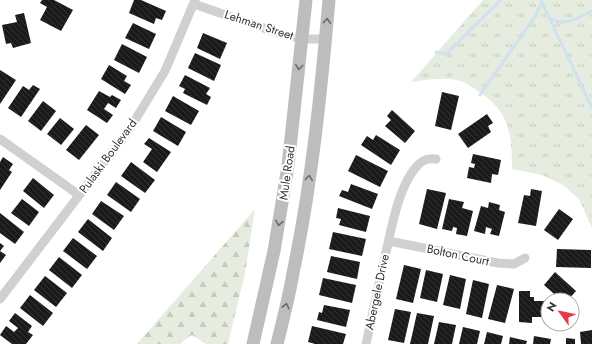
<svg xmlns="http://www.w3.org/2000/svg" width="592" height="344" font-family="Jost,sans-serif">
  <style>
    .grass { fill: url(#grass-tufts) }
    .forest { fill: url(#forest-firs) }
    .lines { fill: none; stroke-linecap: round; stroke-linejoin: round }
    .stream { stroke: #cfe2ee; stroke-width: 3 }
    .building { fill: url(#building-back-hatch) }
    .street { stroke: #d0d0d0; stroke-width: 9 }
    .secondary { stroke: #bdbdbd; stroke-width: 13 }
    .oneway { stroke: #6a6a6a }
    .labels { text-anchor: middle; stroke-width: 4; stroke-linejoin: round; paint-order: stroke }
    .street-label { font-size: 12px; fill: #333; stroke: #fff }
  </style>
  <defs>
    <pattern id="grass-tufts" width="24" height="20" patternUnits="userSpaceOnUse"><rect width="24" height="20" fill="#e6ecdf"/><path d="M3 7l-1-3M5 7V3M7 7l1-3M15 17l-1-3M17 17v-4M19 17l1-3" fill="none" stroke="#c6cbc0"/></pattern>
    <pattern id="forest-firs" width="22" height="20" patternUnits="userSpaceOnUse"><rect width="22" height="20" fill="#e6ecdf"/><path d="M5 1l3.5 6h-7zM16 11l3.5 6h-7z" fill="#c6cbc0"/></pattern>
    <pattern id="building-back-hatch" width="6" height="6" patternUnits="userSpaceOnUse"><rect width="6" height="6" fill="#1a1a1a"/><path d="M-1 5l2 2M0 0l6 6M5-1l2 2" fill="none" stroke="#333"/></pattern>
  </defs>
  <rect width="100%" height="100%" fill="#fff"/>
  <path class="grass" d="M483 0H592V228L579 199 563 185 542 175 512 169C512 135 510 112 479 92 473 88 465 81 457 80 442 77 426 80 411 82Z"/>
  <path class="forest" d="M255 209 245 273 228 344H206L192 335 179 344H137Z"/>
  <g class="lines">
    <g class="stream">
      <path d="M541 0 592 108"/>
      <path d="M551 19C565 27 579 17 592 11"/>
      <path d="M436 52 446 54 501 0"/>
      <path d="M480 95 536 15 542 2"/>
    </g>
  </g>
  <g class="building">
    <path d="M42 0H54L73 10 61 31 40 20 47 7 40 3Z"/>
    <path d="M134 0H141L166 11 162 20 156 18 154 24 129 13Z"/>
    <path d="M24 13 31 43 13 48 11 43 6 44 2 25 17 22 15 15Z"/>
    <path d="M133 23 156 34 149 49 125 38Z"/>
    <path d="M203 33 227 43 220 59 197 48Z"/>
    <path d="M122 44 147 57 139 73 114 60Z"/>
    <path d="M195 53 221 65 214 81 188 68Z"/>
    <path d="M109 65 127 76 124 81 131 85 125 94 101 79Z"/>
    <path d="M0 70 16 80 0 104Z"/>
    <path d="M185 75 210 88 206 94 211 97 207 105 183 93 185 89 179 86Z"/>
    <path d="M33 85 40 89 21 117 8 108 23 86 29 90Z"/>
    <path d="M99 91 110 97 112 95 121 100 116 108 108 103 104 109 113 115 107 123 87 110Z"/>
    <path d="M442 92 459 96 451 130 435 126Z"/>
    <path d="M173 96 199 111 191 125 165 111Z"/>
    <path d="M43 101 56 111 41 131 28 121Z"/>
    <path d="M392 110 415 131 405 143 385 126 391 120 387 116Z"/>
    <path d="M487 114 493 123 488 126 491 132 468 148 458 134Z"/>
    <path d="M161 117 186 132 178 146 153 131Z"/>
    <path d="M60 118 74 129 61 145 47 134Z"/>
    <path d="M86 125 99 135 79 160 66 150Z"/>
    <path d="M376 135 400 150 391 165 361 145 367 136 373 140Z"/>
    <path d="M149 138 171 152 157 172 143 162 152 149 144 144Z"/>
    <path d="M473 154 501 160 498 175 492 174 491 183 467 178 469 167 474 168 475 164 471 163Z"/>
    <path d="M356 155 388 171 380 187 348 171Z"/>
    <path d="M3 157 13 164 9 170 12 172 0 190V162Z"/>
    <path d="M131 162 155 180 145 193 121 176Z"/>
    <path d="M33 178 54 195 44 208 23 191Z"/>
    <path d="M116 182 140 199 131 212 107 195Z"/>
    <path d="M351 184 378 194 372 209 339 196 342 190 348 192Z"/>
    <path d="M427 189 446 193 437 229 419 224Z"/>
    <path d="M531 189 542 191 536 226 518 223 524 195 530 196Z"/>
    <path d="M22 199 39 212 29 226 11 213Z"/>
    <path d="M449 199 464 202 462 208 473 211 467 236 456 234 457 228 453 227 452 231 442 229Z"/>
    <path d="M101 201 124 216 114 230 92 214Z"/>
    <path d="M489 202 500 205 499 210 505 212 499 236 490 234 492 229 486 227 485 234 474 231 481 206 488 208Z"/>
    <path d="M338 208 370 216 366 232 339 225 341 219 336 218Z"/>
    <path d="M559 209 573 219 558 240 544 230Z"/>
    <path d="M0 213 24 232 15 244 0 233Z"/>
    <path d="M88 219 112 238 103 251 78 232Z"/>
    <path d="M333 232 366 239 362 256 329 249Z"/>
    <path d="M73 238 97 256 87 269 63 251Z"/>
    <path d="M0 243 4 246 0 251 6 255 0 263Z"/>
    <path d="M557 249 591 250V268L556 267Z"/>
    <path d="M331 256 360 262 357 279 327 272Z"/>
    <path d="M59 257 82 275 72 288 49 270Z"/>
    <path d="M404 265 421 269 413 303 396 299Z"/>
    <path d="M426 270 443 274 437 302 420 298Z"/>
    <path d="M555 272 576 291 568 300H561L544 285Z"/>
    <path d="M450 275 466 279 460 309 443 305Z"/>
    <path d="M45 276 67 293 56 307 34 290Z"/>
    <path d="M323 278 356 285 352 303 319 295Z"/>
    <path d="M473 280 489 284 482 318 466 314Z"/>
    <path d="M497 285 514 289 505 323 488 319Z"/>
    <path d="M519 291H530V297H534V301H544L543 317H532V323L519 322Z"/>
    <path d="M30 295 53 313 43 326 20 308Z"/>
    <path d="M324 305 350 310 346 327 317 320 319 312 322 313Z"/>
    <path d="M395 309 411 312 404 343 388 340Z"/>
    <path d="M15 313 32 326 28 332 33 335 26 344H12L0 335 6 326 14 332 18 328 9 321Z"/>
    <path d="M417 313 434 316 428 344H410Z"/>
    <path d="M439 322 456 325 452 344H434Z"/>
    <path d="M312 326 346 334 343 344H315L308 342Z"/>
    <path d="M463 327 480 331 477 344H459Z"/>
    <path d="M592 330V344H581L580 332Z"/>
    <path d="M487 332 503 336 501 344H484Z"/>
    <path d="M534 336 551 339 550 344H533Z"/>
    <path d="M510 337 527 341 526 344H509Z"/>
    <path d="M566 338 575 339V344H566Z"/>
  </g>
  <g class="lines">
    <g class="street">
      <path d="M194 4 278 33 302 39H326"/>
      <path d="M0 139 79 195"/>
      <path d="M389 241 498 263 514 264 525 258"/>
      <path d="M0 299 129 130 165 71 195 0"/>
      <path d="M366 344C372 318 377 292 383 266 390 237 397 185 419 164 424 159 430 158 436 159"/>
    </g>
    <g class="secondary">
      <path d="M253 344 274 251 288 166 306 0"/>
      <path d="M277 344C283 320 289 297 293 273 312 183 321 91 329 0"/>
    </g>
  </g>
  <defs><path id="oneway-chevron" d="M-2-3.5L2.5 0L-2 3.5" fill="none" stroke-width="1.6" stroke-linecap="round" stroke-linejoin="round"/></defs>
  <g class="oneway">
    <use href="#oneway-chevron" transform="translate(327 21) rotate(-85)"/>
    <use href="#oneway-chevron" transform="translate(299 67) rotate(97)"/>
    <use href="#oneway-chevron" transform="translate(309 178) rotate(-82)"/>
    <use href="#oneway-chevron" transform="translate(279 223) rotate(101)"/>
    <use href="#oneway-chevron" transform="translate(286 306) rotate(-77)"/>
  </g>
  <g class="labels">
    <g class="street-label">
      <text transform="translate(259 25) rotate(18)" y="4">Lehman Street</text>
      <text transform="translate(108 156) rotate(-54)" y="4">Pulaski Boulevard</text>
      <text transform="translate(287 173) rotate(-82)" y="4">Mule Road</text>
      <text transform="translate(458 255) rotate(12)" y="4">Bolton Court</text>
      <text transform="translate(377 292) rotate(-78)" y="4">Abergele Drive</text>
    </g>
  </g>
  <g transform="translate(560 312) rotate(303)"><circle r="19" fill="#ffffff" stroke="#adadad"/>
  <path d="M0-3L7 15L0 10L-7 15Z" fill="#e63946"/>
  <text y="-6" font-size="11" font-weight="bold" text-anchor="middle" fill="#333333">N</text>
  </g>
</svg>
